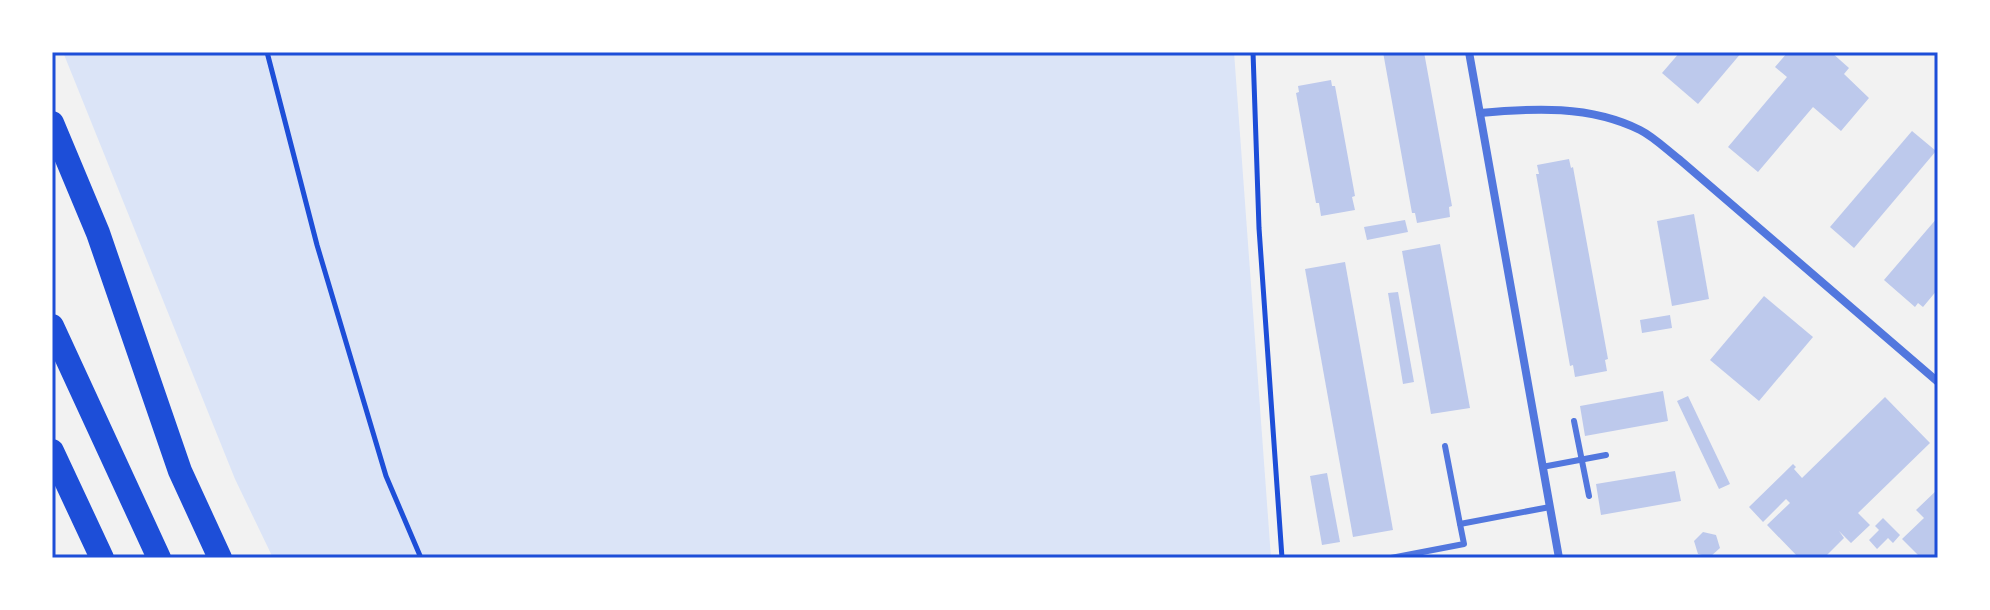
<svg xmlns="http://www.w3.org/2000/svg" width="1990" height="610" font-family="Figtree,sans-serif">
  <style>
    .green { fill: #dbe4f7 }
    .building { fill: #bdc9ec }
    .lines { fill: none; stroke-linecap: round; stroke-linejoin: round }
    .path { stroke: #1d4ed8; stroke-width: 5 }
    .service { stroke: #5277de; stroke-width: 6 }
    .minor { stroke: #5277de; stroke-width: 8 }
    .motorway { stroke: #1d4ed8; stroke-width: 24 }
    .neatline { fill: none; stroke: #1d4ed8; stroke-width: 3 }
  </style>
  <rect width="100%" height="100%" fill="#f2f2f2"/>
  <path class="green" d="M63 52H1234L1271 558H273L235 479Z"/>
  <g class="building">
    <path d="M1383 52H1424L1452 206 1449 207 1450 217 1417 223 1415 213H1412Z"/>
    <path d="M1680 52H1742L1698 104 1662 73Z"/>
    <path d="M1788 52H1831L1849 68 1844 74 1869 98 1841 131 1813 107 1758 172 1728 147 1787 77 1775 67Z"/>
    <path d="M1331 80 1332 86H1335L1355 196 1352 197 1355 210 1321 216 1319 203H1316L1296 93 1299 92 1298 86Z"/>
    <path d="M1912 131 1936 151 1854 248 1830 227Z"/>
    <path d="M1569 159 1571 168 1573 167 1608 359 1605 360 1607 371 1575 377 1573 365 1570 366 1536 174H1539L1537 165Z"/>
    <path d="M1694 214 1709 299 1672 306 1657 221Z"/>
    <path d="M1938 217V289L1923 307 1918 303 1915 307 1884 280Z"/>
    <path d="M1405 220 1408 232 1367 240 1364 227Z"/>
    <path d="M1440 244 1470 408 1431 414 1402 251Z"/>
    <path d="M1345 262 1393 530 1353 537 1305 269Z"/>
    <path d="M1398 292 1414 382 1403 384 1388 293Z"/>
    <path d="M1764 296 1813 337 1759 401 1710 360Z"/>
    <path d="M1670 315 1672 328 1642 333 1640 320Z"/>
    <path d="M1663 391 1668 421 1585 436 1580 406Z"/>
    <path d="M1688 396 1730 484 1719 489 1677 401Z"/>
    <path d="M1885 397 1930 443 1858 513 1870 525 1851 543 1839 531 1844 538 1827 555 1830 558H1799L1767 525 1790 503 1786 499 1763 522 1749 507 1793 464 1796 467 1794 469 1802 478Z"/>
    <path d="M1675 471 1681 501 1601 515 1596 484Z"/>
    <path d="M1327 473 1340 542 1322 545 1310 476Z"/>
    <path d="M1938 489V558H1921L1902 539 1924 518 1916 510Z"/>
    <path d="M1883 518 1900 535 1893 543 1888 538 1877 549 1869 540 1879 530 1875 526Z"/>
    <path d="M1703 532 1716 535 1720 548 1710 557 1698 554 1694 541Z"/>
  </g>
  <g class="lines">
    <g class="path">
      <path d="M267 52 317 245 386 476 421 558"/>
      <path d="M1253 52 1259 228 1282 558"/>
    </g>
    <g class="service">
      <path d="M1574 421 1589 496"/>
      <path d="M1445 446 1460 524"/>
      <path d="M1542 467 1606 455"/>
      <path d="M1391 558 1464 544 1460 524 1550 507"/>
    </g>
    <g class="minor">
      <path d="M1469 52 1559 558"/>
      <path d="M1480 113C1533 108 1590 105 1640 130 1654 137 1667 150 1680 160L1938 382"/>
    </g>
    <g class="motorway">
      <path d="M52 123 98 233 180 471 220 558"/>
      <path d="M52 326 159 558"/>
      <path d="M52 451 102 558"/>
    </g>
  </g>
  <rect width="1990" height="610" fill="none" stroke="#ffffff" stroke-width="108"/>
  <rect x="54" y="54" width="1882" height="502" class="neatline"/>
</svg>
